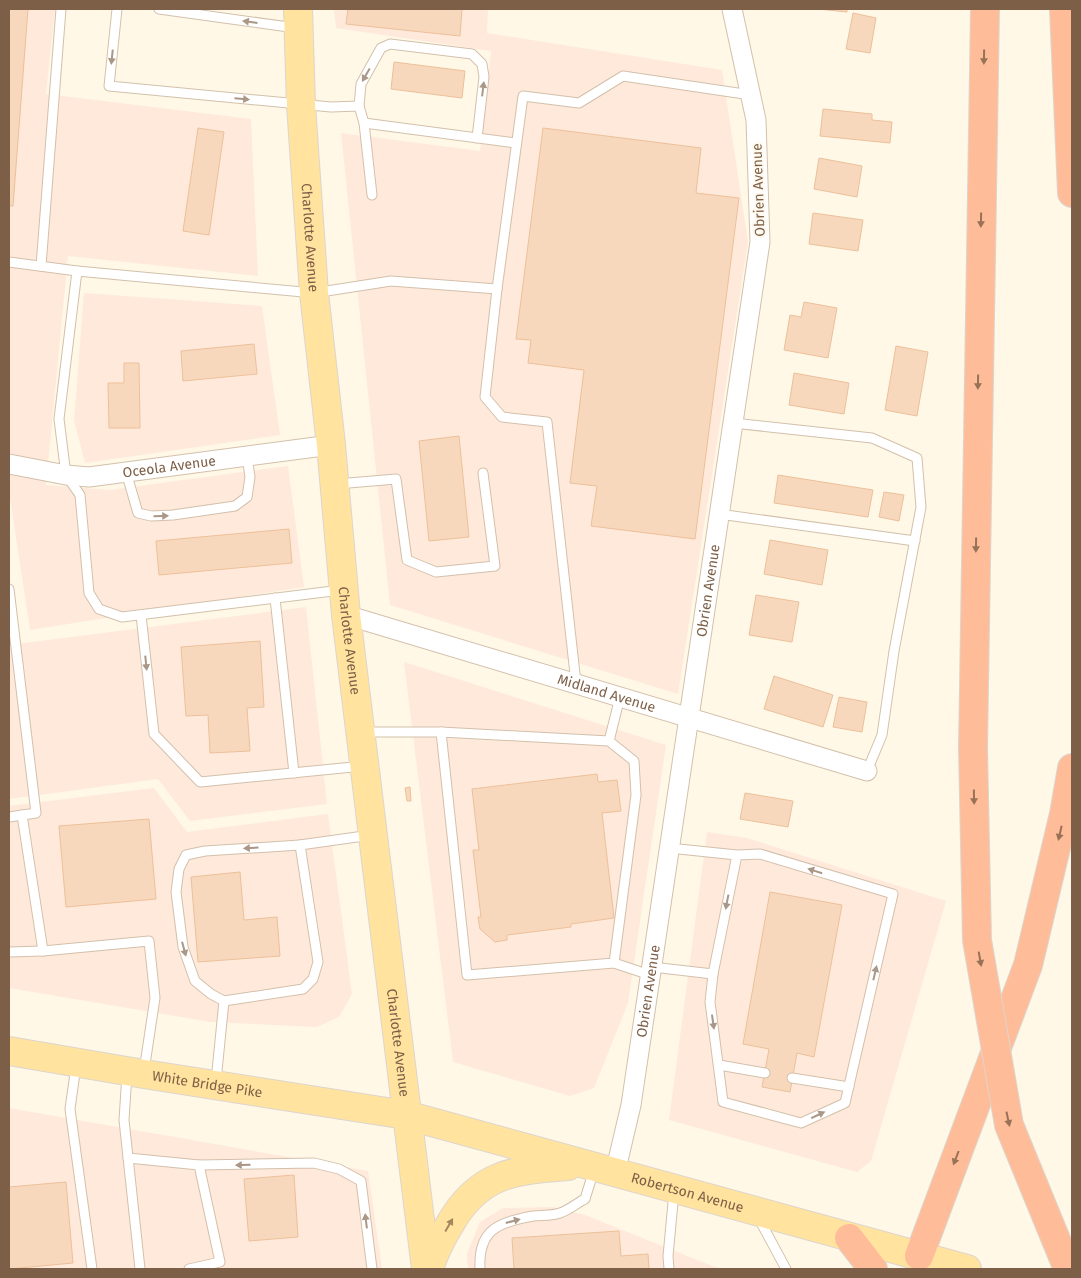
<svg xmlns="http://www.w3.org/2000/svg" width="1081" height="1278" font-family="'Fira Sans',sans-serif">
  <style>
    .commercial { fill: #ffe9db }
    .building { fill: #f8d8bc; stroke: #ecc09a }
    .lines { fill: none; stroke-linecap: round; stroke-linejoin: round }
    .lane-casing { stroke: #d3c0ab; stroke-width: 11 }
    .street-casing { stroke: #d3c0ab; stroke-width: 21 }
    .primary-casing { stroke: #ddd5cf; stroke-width: 30 }
    .highway-casing { stroke: #ddd5cf; stroke-width: 30 }
    .lane { stroke: #fff; stroke-width: 9 }
    .street { stroke: #fff; stroke-width: 19 }
    .primary { stroke: #ffe39e; stroke-width: 28 }
    .highway { stroke: #ffbc98; stroke-width: 28 }
    .highway-bridge-casing { stroke: #ddd5cf; stroke-width: 30; stroke-linecap: butt }
    .highway-bridge { stroke: #ffbc98; stroke-width: 28 }
    .oneway { fill: #aa9787 }
    .oneway2 { fill: #977257 }
    .oneway3 { fill: #a48761 }
    .labels { text-anchor: middle; stroke-width: 4; stroke-linejoin: round; paint-order: stroke }
    .street-label { font-size: 14px; fill: #7d5f47; stroke: #fffaf0 }
  </style>
  <rect width="100%" height="100%" fill="#fff8e7"/>
  <g class="commercial">
    <path d="M9 9H55L46 94 251 119 258 276 68 256 46 485 110 490 288 466 304 587 30 630 9 491Z"/>
    <path d="M334 9H488L487 33 722 70 748 242 678 694 390 605 341 133 480 151 491 51 336 28Z"/>
    <path d="M84 293 262 306 280 435 85 463 74 420Z"/>
    <path d="M306 607 327 804 190 821 158 779 9 799V645Z"/>
    <path d="M404 662 666 745 628 1003 594 1088 570 1096 453 1062Z"/>
    <path d="M154 788 187 832 328 814 352 994 339 1017 317 1027 211 1022 9 988V806Z"/>
    <path d="M707 832 747 838 946 901 871 1161 857 1172 669 1120Z"/>
    <path d="M9 1108 368 1171 382 1269H9Z"/>
    <path d="M552 1207 585 1215 720 1269H468L467 1253 480 1222 503 1208Z"/>
  </g>
  <g class="building">
    <path d="M9 9H28L13 206H9Z"/>
    <path d="M348 9H462L460 36 346 24Z"/>
    <path d="M818 9H847V12Z"/>
    <path d="M853 13 876 18 870 53 846 49Z"/>
    <path d="M394 62 465 71 462 98 391 89Z"/>
    <path d="M823 109 872 114V120L892 122 890 143 820 136Z"/>
    <path d="M198 128 224 132 209 235 183 231Z"/>
    <path d="M543 128 701 148 696 193 739 198 695 539 591 526 597 486 570 483 584 370 528 363 531 340 516 339Z"/>
    <path d="M819 158 862 166 857 197 814 189Z"/>
    <path d="M813 213 863 220 858 251 809 244Z"/>
    <path d="M804 302 837 308 828 358 784 350 790 315 801 317Z"/>
    <path d="M254 344 257 374 183 381 181 351Z"/>
    <path d="M896 346 928 352 917 416 885 410Z"/>
    <path d="M124 363H139L140 428H109L108 383H124Z"/>
    <path d="M794 373 849 383 844 414 789 405Z"/>
    <path d="M459 436 469 537 429 541 419 441Z"/>
    <path d="M778 475 873 490 868 517 774 503Z"/>
    <path d="M884 492 904 495 899 521 879 517Z"/>
    <path d="M289 529 292 563 159 575 156 541Z"/>
    <path d="M770 540 828 550 822 585 764 574Z"/>
    <path d="M756 595 799 602 792 642 749 635Z"/>
    <path d="M260 641 264 707 247 708 250 751 210 753 208 715 186 716 181 647Z"/>
    <path d="M774 676 833 695 823 727 764 709Z"/>
    <path d="M839 697 867 702 862 732 833 727Z"/>
    <path d="M597 774 598 782 617 780 621 811 602 813 614 918 571 924V927L507 935V940L495 942 480 929 478 917H481L473 850H479L472 789Z"/>
    <path d="M410 787 411 801H407L405 788Z"/>
    <path d="M745 793 793 801 788 827 740 819Z"/>
    <path d="M149 819 156 899 66 907 59 826Z"/>
    <path d="M240 872 244 920 277 917 280 956 198 962 191 877Z"/>
    <path d="M770 892 842 905 814 1057 797 1053 790 1092 762 1087 769 1049 743 1044Z"/>
    <path d="M294 1175 298 1237 249 1241 244 1179Z"/>
    <path d="M66 1182 73 1263 9 1269V1187Z"/>
    <path d="M619 1231 621 1256 648 1254 649 1269H514L512 1238Z"/>
  </g>
  <g class="lines">
    <g class="lane-casing">
      <g id="lane">
        <path d="M117 9 109 86 331 107 359 106 364 123 372 195"/>
        <path d="M159 9 296 28"/>
        <path d="M359 106 361 84 381 48 390 44 472 54 482 64 484 77 477 138"/>
        <path d="M364 123 516 143"/>
        <path d="M9 262 77 271"/>
        <path d="M41 266 61 9"/>
        <path d="M497 289 485 397 502 417 547 422 576 683"/>
        <path d="M733 423 872 438 917 458 921 507 894 651 882 735 867 771"/>
        <path d="M126 472 138 513 151 516 173 515 235 506 247 497 250 477 247 456"/>
        <path d="M337 484 396 479 407 560 436 572 495 566 483 473"/>
        <path d="M719 514 915 541"/>
        <path d="M9 589 36 813 9 817"/>
        <path d="M341 590 122 617 99 609 89 593 80 495 66 475 59 419 77 271 314 293 391 281 497 289 523 96 579 103 623 76 751 95"/>
        <path d="M275 598 294 773"/>
        <path d="M141 615 154 734 200 782 363 766"/>
        <path d="M363 732H441"/>
        <path d="M609 741 620 697"/>
        <path d="M22 815 43 951 149 941 155 998 144 1071"/>
        <path d="M669 848 737 855 760 854 893 894 845 1103 801 1123 723 1102 710 1002 713 974 737 855"/>
        <path d="M9 952 43 951"/>
        <path d="M614 963 636 795 634 761 609 741 441 732 467 975 614 963 650 975"/>
        <path d="M652 967 713 974"/>
        <path d="M224 1001 211 994 195 981 183 947 176 892 179 869 186 855 205 851 300 845"/>
        <path d="M719 1065 765 1073"/>
        <path d="M76 1066 70 1109 92 1269"/>
        <path d="M127 1074 124 1120 140 1269"/>
        <path d="M792 1078 849 1087"/>
        <path d="M216 1081 224 1001 303 989 313 979 318 962 300 845 371 835"/>
        <path d="M128 1158 199 1165 220 1262 189 1269"/>
        <path d="M199 1165 314 1163 339 1169 361 1181 372 1269"/>
        <path d="M758 1217 786 1269"/>
        <path d="M480 1269C478 1230 498 1222 533 1216 542 1215 552 1216 560 1213 569 1210 577 1203 585 1199L594 1170"/>
        <path d="M669 1269 668 1256 674 1192"/>
      </g>
    </g>
    <g class="street-casing">
      <g id="street">
        <path id="s1" d="M9 464 66 475 89 477 331 445"/>
        <path id="s2" d="M346 615 867 771"/>
        <path id="s3" d="M615 1173 631 1105 760 242 756 120 732 9"/>
      </g>
    </g>
    <g class="primary-casing">
      <g id="primary">
        <path id="s4" d="M298 9 301 105 314 293 331 445 346 615 426 1269"/>
        <path id="s5" d="M9 1051 144 1074 406 1115 967 1269"/>
        <path d="M429 1269C434 1252 441 1239 450 1224 479 1173 514 1170 568 1166"/>
      </g>
    </g>
    <g class="highway-casing">
      <g id="highway">
        <path d="M1064 9 1072 193"/>
        <path d="M973 748 985 9"/>
        <path d="M849 1238 873 1269"/>
        <path d="M919 1256 1028 965 1064 814 1072 768"/>
      </g>
    </g>
    <use href="#lane" class="lane"/>
    <use href="#street" class="street"/>
    <use href="#primary" class="primary"/>
    <use href="#highway" class="highway"/>
    <g class="highway-bridge-casing">
      <path id="highway-bridge" d="M973 748 977 940 1009 1125 1068 1269"/>
    </g>
    <use href="#highway-bridge" class="highway-bridge"/>
  </g>
  <defs><path id="oneway-solid" d="M-6-.8H1V-3.2L6.5 0L1 3.2V.8H-6Z" transform="scale(1.25)"/></defs>
  <g class="oneway">
    <use href="#oneway-solid" transform="translate(250 22) rotate(-172)"/>
    <use href="#oneway-solid" transform="translate(112 57) rotate(96)"/>
    <use href="#oneway-solid" transform="translate(366 75) rotate(120)"/>
    <use href="#oneway-solid" transform="translate(483 89) rotate(-83)"/>
    <use href="#oneway-solid" transform="translate(242 99) rotate(5)"/>
    <use href="#oneway-solid" transform="translate(161 516) rotate(-1)"/>
    <use href="#oneway-solid" transform="translate(146 663) rotate(84)"/>
    <use href="#oneway-solid" transform="translate(251 848) rotate(177)"/>
    <use href="#oneway-solid" transform="translate(815 871) rotate(-163)"/>
    <use href="#oneway-solid" transform="translate(727 902) rotate(101)"/>
    <use href="#oneway-solid" transform="translate(184 949) rotate(75)"/>
    <use href="#oneway-solid" transform="translate(875 973) rotate(-77)"/>
    <use href="#oneway-solid" transform="translate(713 1022) rotate(82)"/>
    <use href="#oneway-solid" transform="translate(818 1115) rotate(-25)"/>
    <use href="#oneway-solid" transform="translate(243 1165) rotate(179)"/>
    <use href="#oneway-solid" transform="translate(366 1221) rotate(-97)"/>
    <use href="#oneway-solid" transform="translate(513 1221) rotate(-15)"/>
  </g>
  <g class="oneway2">
    <use href="#oneway-solid" transform="translate(984 57) rotate(91)"/>
    <use href="#oneway-solid" transform="translate(981 220) rotate(91)"/>
    <use href="#oneway-solid" transform="translate(978 382) rotate(91)"/>
    <use href="#oneway-solid" transform="translate(976 545) rotate(91)"/>
    <use href="#oneway-solid" transform="translate(974 797) rotate(89)"/>
    <use href="#oneway-solid" transform="translate(1060 833) rotate(103)"/>
    <use href="#oneway-solid" transform="translate(980 959) rotate(80)"/>
    <use href="#oneway-solid" transform="translate(1008 1119) rotate(78)"/>
    <use href="#oneway-solid" transform="translate(956 1158) rotate(111)"/>
  </g>
  <use class="oneway3" href="#oneway-solid" transform="translate(449 1225) rotate(-60)"/>
  <g class="labels">
    <g class="street-label">
      <text transform="translate(758 190) rotate(-92)" y="5">Obrien Avenue</text>
      <text dy="5" stroke="none"><textPath href="#s4" startOffset="229">Charlotte Avenue</textPath></text>
      <text dy="5" stroke="none"><textPath href="#s1" startOffset="162">Oceola Avenue</textPath></text>
      <text dy="5" stroke="none"><textPath href="#s3" startOffset="590">Obrien Avenue</textPath></text>
      <text dy="5" stroke="none"><textPath href="#s4" startOffset="634">Charlotte Avenue</textPath></text>
      <text dy="5" stroke="none"><textPath href="#s2" startOffset="272">Midland Avenue</textPath></text>
      <text dy="5" stroke="none"><textPath href="#s3" startOffset="185">Obrien Avenue</textPath></text>
      <text dy="5" stroke="none"><textPath href="#s4" startOffset="1039">Charlotte Avenue</textPath></text>
      <text dy="5" stroke="none"><textPath href="#s5" startOffset="201">White Bridge Pike</textPath></text>
      <text dy="5" stroke="none"><textPath href="#s5" startOffset="694">Robertson Avenue</textPath></text>
    </g>
  </g>
  <rect width="1081" height="1278" fill="none" stroke="#7d5f47" stroke-width="20"/>
</svg>
